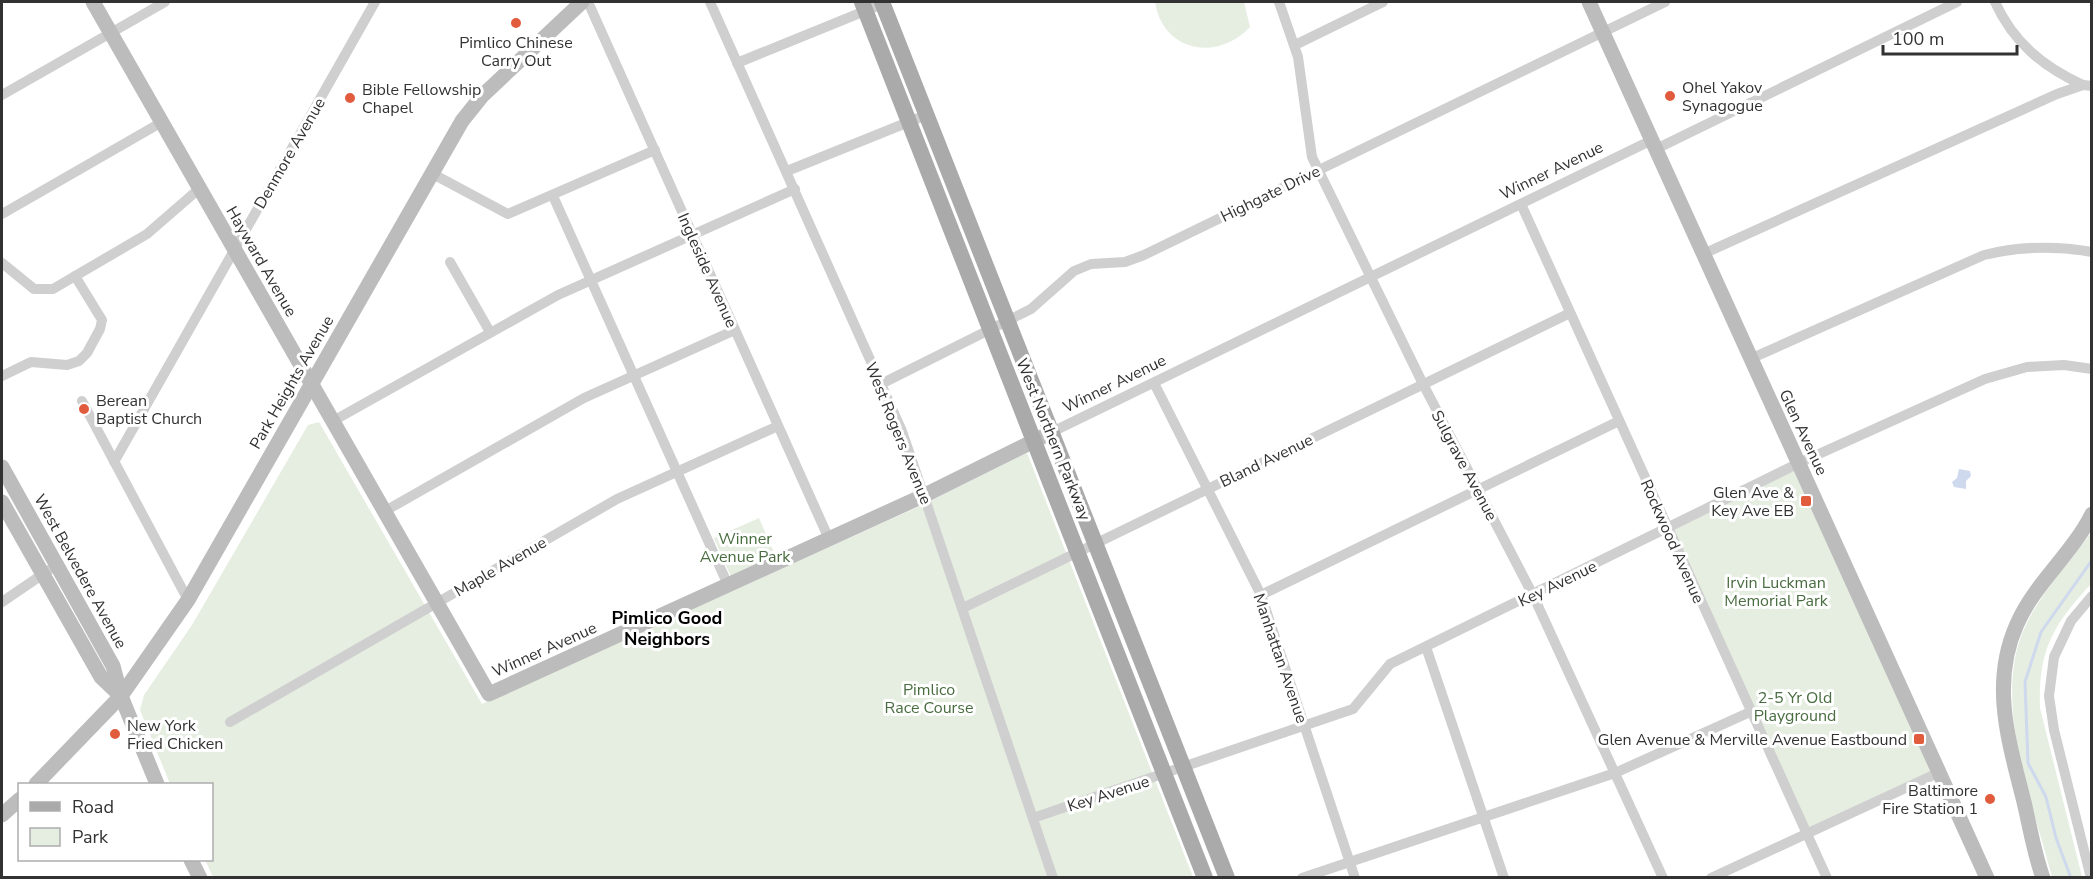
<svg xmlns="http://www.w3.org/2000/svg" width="2093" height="879" font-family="'Nunito Sans',sans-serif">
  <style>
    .green { fill: #e5eee1 }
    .water { fill: #ced9ed }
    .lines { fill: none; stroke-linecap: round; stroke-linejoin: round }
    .stream { stroke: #ced9ed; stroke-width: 3 }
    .street { stroke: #cfcfcf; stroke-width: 10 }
    .secondary { stroke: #bcbcbc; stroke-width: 15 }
    .primary { stroke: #aaa; stroke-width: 16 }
    .poi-dot { fill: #e15c3c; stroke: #fff; stroke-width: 2 }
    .labels { text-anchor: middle; stroke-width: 6; stroke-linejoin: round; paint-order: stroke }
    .poi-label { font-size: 16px; fill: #323232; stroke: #fff; text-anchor: start }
    .street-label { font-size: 16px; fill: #323232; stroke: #fff }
    .park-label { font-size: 16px; fill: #496d40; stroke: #fff }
    .neighbourhood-label { font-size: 18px; font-weight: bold; fill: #000; stroke: #fff }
  </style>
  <rect width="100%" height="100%" fill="#fff"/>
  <g class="green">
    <path d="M1155 2H1244L1250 27C1217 62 1163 52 1155 2Z"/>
    <path d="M319 422 482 704 920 506 1027 453 1193 877H213L205 860H212V784H170L140 710 144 695 192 625 308 425Z"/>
    <path d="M1797 469 1933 770 1808 828 1672 530Z"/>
    <path d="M759 518 776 557 731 577 714 538Z"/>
    <path d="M2091 533V584C2053 625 2038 650 2040 708L2082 877H2052C2033 803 1991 700 2025 627 2041 592 2069 563 2091 533Z"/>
  </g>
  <path class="water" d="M1959 469 1970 471 1971 476 1966 481V489L1954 487 1952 482 1957 478Z"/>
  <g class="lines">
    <path class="stream" d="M2071 878 2056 838 2046 797 2028 763 2025 682 2041 632 2092 560"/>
    <g class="street">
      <path d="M588 2 829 539"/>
      <path d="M710 2 902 431 1053 878"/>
      <path d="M1279 2 1298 57 1312 157 1423 384 1533 595 1663 878"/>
      <path d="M1995 2C2013 42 2043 67 2083 85"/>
      <path d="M1295 45 1383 2"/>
      <path d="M737 63 882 4"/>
      <path d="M2 95 165 2"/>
      <path d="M1656 149 1957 2"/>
      <path d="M787 171 926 115"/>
      <path d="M431 173 508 214 655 150"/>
      <path d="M553 196 728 585"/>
      <path d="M1521 204 1827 878"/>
      <path d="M2 214 162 122"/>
      <path d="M1703 254 2057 94 2083 85 2092 86"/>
      <path d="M450 262 490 332"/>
      <path d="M2 263 34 289H53L147 234 200 188"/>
      <path d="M1750 359 1984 255C2021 246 2054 245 2092 252"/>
      <path d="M2 376 31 362 67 365 79 361 87 353 100 329 102 320 75 276"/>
      <path d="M1154 383 1261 595 1355 878"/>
      <path d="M881 384 1031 309 1074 271 1091 264 1125 262 1144 255 1665 2"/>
      <path d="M82 401 188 600"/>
      <path d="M333 421 558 295 795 189"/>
      <path d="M1052 432 1652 140"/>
      <path d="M114 462 375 2"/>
      <path d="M385 511 584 398 735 330"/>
      <path d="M1261 595 1619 421"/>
      <path d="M2 602 49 570"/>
      <path d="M963 608 1570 313"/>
      <path d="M1426 647 1504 878"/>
      <path d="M230 722 617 499 778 426"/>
      <path d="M1033 818 1353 709 1390 664 1799 463 1985 379 2027 367 2064 365 2092 369"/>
      <path d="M1302 878 1615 773 1750 712"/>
      <path d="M1711 878 1940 772"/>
      <path d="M2091 878 2054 730 2049 696 2054 657 2071 621 2092 596"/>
    </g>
    <g class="secondary">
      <path d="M93 2 489 694 925 495 1052 432"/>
      <path d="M1589 2 1987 878"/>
      <path d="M2 467 113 666 121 696 157 784"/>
      <path d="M2 502 101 677 121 696"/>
      <path d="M36 784 121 696 188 600 462 121 482 96 582 2"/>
      <path d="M2 815 20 799"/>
      <path d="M191 860 200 878"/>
      <path d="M2043 878C2034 853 2030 827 2024 802 2009 742 1990 684 2017 624 2035 583 2072 554 2092 514"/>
    </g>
    <g class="primary">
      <path d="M862 2 1205 878"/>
      <path d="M882 2 1227 878"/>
    </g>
  </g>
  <g class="poi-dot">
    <circle cx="516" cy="23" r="6"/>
    <circle cx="1670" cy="96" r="6"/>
    <circle cx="350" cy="98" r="6"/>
    <circle cx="84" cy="409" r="6"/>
    <rect x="1800" y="495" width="12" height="12" rx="3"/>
    <circle cx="115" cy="734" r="6"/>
    <rect x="1913" y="733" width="12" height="12" rx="3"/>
    <circle cx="1990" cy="799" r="6"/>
  </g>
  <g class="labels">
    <g class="poi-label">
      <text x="516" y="48" text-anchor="middle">Pimlico Chinese<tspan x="516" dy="18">Carry Out</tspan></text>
      <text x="1682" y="93">Ohel Yakov<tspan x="1682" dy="18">Synagogue</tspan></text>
      <text x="362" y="95">Bible Fellowship<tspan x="362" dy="18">Chapel</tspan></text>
      <text x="96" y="406">Berean<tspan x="96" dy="18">Baptist Church</tspan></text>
      <text x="1794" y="498" text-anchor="end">Glen Ave &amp;<tspan x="1794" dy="18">Key Ave EB</tspan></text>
      <text x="127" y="731">New York<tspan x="127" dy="18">Fried Chicken</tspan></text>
      <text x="1907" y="745" text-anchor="end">Glen Avenue &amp; Merville Avenue Eastbound</text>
      <text x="1978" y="796" text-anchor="end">Baltimore<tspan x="1978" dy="18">Fire Station 1</tspan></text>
    </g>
    <g class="street-label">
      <text transform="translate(289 153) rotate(-60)" y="6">Denmore Avenue</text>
      <text transform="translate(1551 170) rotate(-26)" y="6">Winner Avenue</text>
      <text transform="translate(1270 193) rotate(-26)" y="6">Highgate Drive</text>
      <text transform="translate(262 261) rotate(60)" y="6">Hayward Avenue</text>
      <text transform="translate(708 270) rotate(66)" y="6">Ingleside Avenue</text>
      <text transform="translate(291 382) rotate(-60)" y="6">Park Heights Avenue</text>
      <text transform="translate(1114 383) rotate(-26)" y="6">Winner Avenue</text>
      <text transform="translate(1804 432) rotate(65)" y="6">Glen Avenue</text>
      <text transform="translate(899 433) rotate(68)" y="6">West Rogers Avenue</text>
      <text transform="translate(1054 439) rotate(68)" y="6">West Northern Parkway</text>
      <text transform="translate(1266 460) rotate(-26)" y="6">Bland Avenue</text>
      <text transform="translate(1465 465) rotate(62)" y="6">Sulgrave Avenue</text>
      <text transform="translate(1673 541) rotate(66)" y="6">Rockwood Avenue</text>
      <text transform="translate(500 566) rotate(-30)" y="6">Maple Avenue</text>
      <text transform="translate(81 571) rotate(61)" y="6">West Belvedere Avenue</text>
      <text transform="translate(1557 583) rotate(-26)" y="6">Key Avenue</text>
      <text transform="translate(544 649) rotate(-24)" y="6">Winner Avenue</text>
      <text transform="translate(1281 658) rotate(71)" y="6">Manhattan Avenue</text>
      <text transform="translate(1108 793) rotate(-18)" y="6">Key Avenue</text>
    </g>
    <g class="park-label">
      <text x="745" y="544">Winner<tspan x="745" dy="18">Avenue Park</tspan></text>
      <text x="1776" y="588">Irvin Luckman<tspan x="1776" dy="18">Memorial Park</tspan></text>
      <text x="929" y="695">Pimlico<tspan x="929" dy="18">Race Course</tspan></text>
      <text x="1795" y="703">2-5 Yr Old<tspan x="1795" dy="18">Playground</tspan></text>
    </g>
    <g class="neighbourhood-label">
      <text x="667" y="624">Pimlico Good<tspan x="667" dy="21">Neighbors</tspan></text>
    </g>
  </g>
  <rect width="2093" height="879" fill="none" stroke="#323232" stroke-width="6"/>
  <rect x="18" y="783" width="195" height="78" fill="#ffffff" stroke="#adadad" stroke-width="1.5"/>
  <rect x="30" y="802" width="30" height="9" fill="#aaaaaa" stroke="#adadad" stroke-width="1.5"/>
  <text x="72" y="813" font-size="18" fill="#323232">Road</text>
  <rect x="30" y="828" width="30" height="18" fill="#e5eee1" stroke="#adadad" stroke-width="1.5"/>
  <text x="72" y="843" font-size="18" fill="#323232">Park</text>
  <path d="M1883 45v9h134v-9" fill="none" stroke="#323232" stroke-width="3"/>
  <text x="1892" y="45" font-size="18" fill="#323232" stroke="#ffffff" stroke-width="4.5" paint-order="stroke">100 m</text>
</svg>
